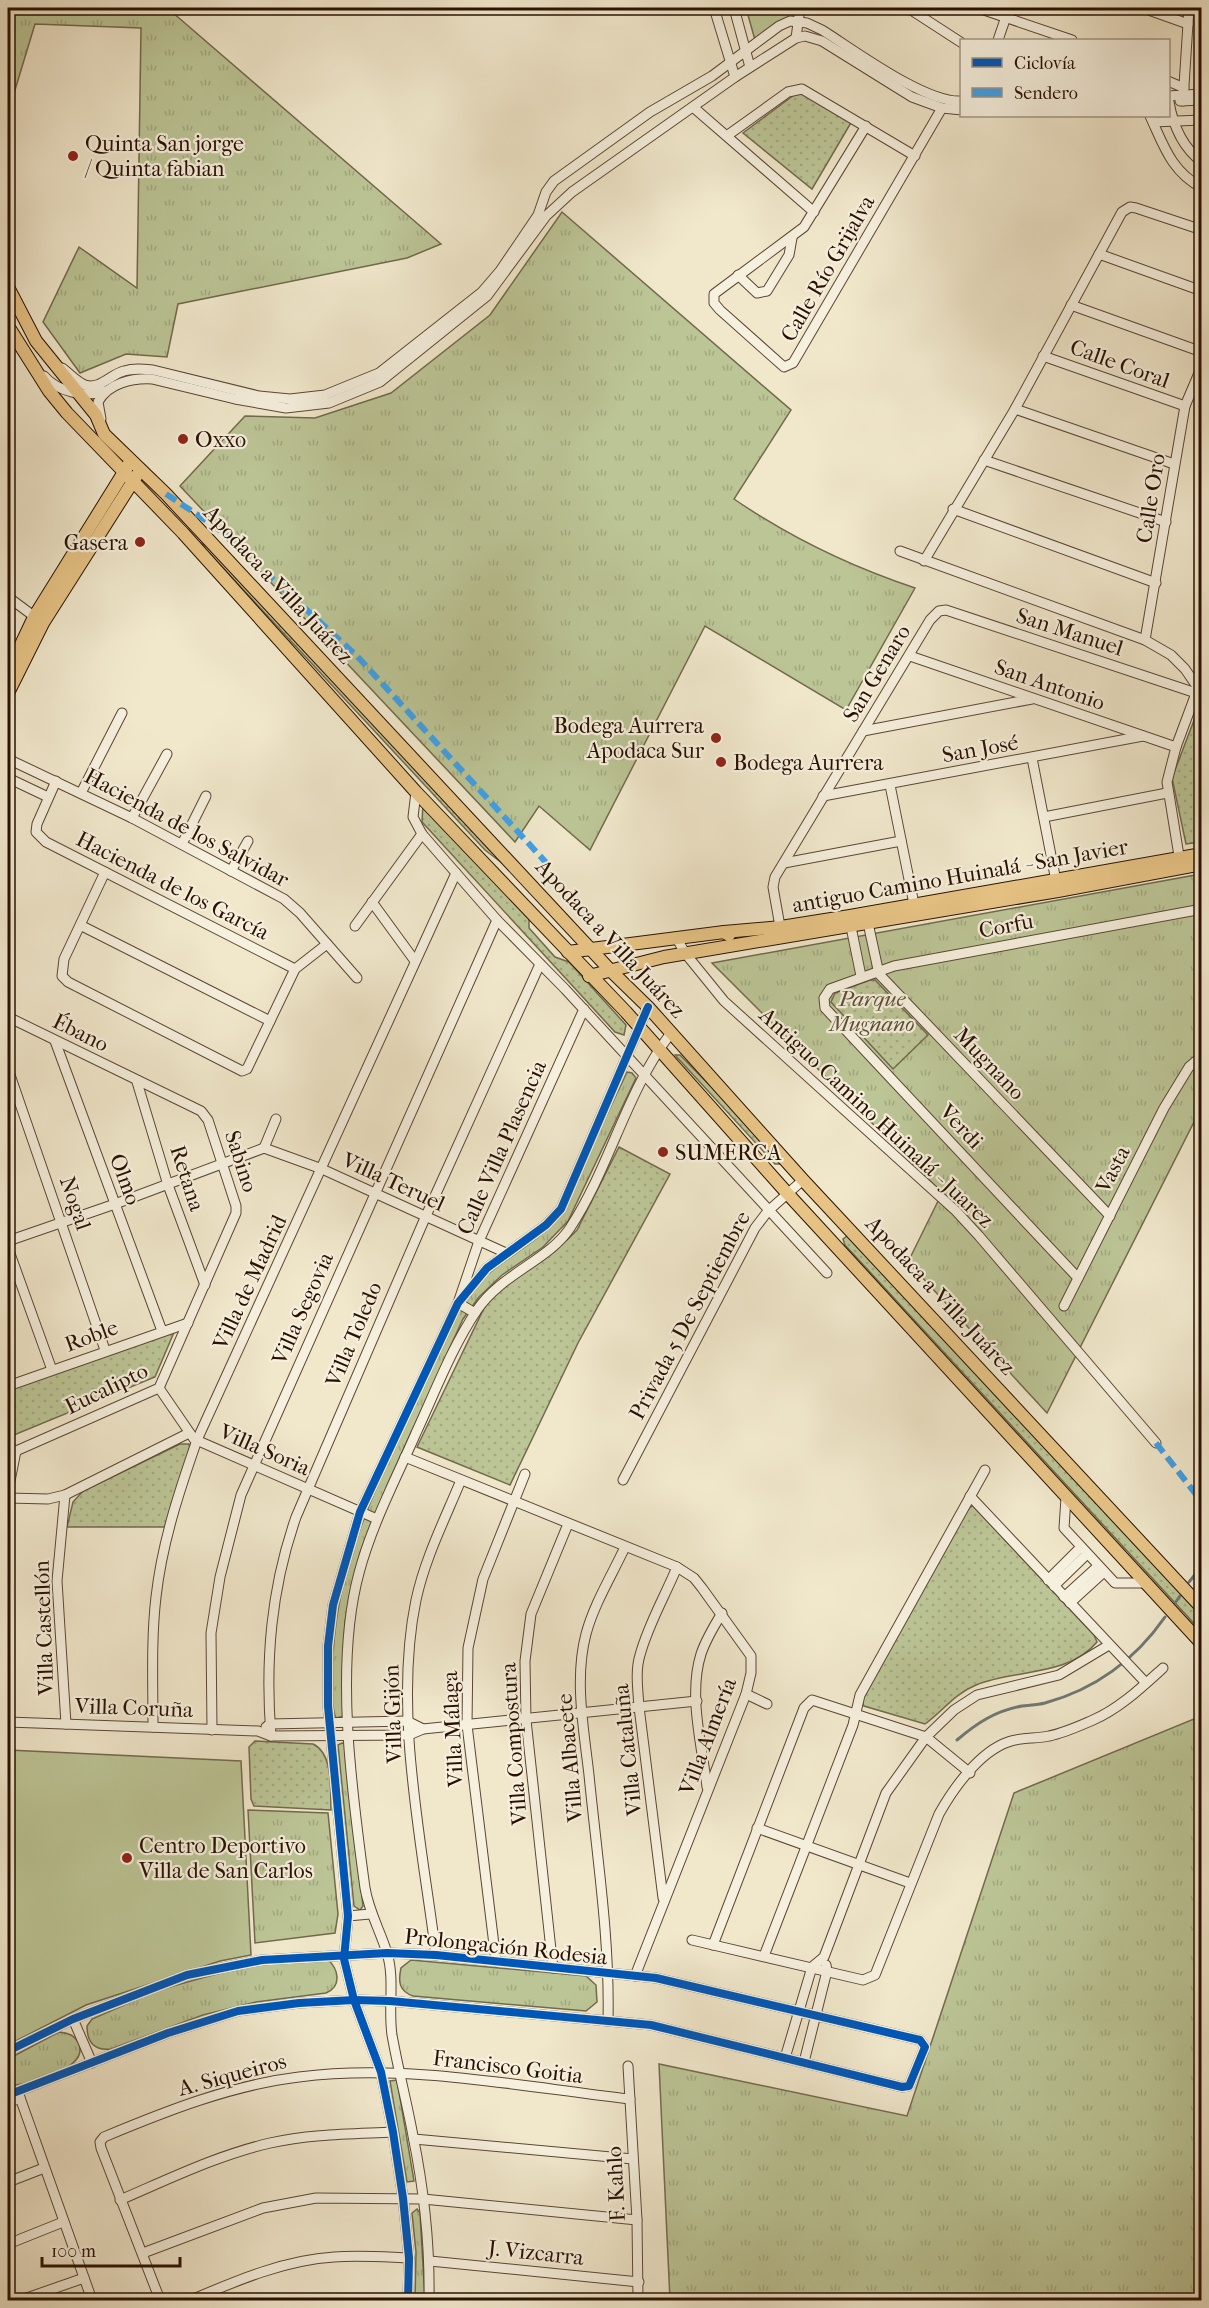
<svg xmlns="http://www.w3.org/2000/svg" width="1209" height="2308" font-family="'IM FELL French Canon',serif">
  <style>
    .grass { fill: url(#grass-tufts); stroke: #726a4c; stroke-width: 1.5 }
    .park { fill: url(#park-dots); stroke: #726a4c; stroke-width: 1.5 }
    .pitch { fill: #bcc596; stroke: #726a4c; stroke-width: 1.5 }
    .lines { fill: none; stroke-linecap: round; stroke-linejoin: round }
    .stream { stroke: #707875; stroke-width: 3 }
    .minor-casing { stroke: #5b4634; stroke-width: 11 }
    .major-casing { stroke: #291001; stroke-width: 14 }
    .minor { stroke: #f6f0de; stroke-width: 9 }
    .major { stroke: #e8c486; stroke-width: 12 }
    .quiet { stroke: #3ea1e9; stroke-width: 6; stroke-dasharray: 12 6; stroke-linecap: butt }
    .cycleway-casing { stroke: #f6f0de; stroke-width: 11 }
    .cycleway { stroke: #0057b8; stroke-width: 8 }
    .poi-dot { fill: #8f2418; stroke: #f6f0de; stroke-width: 2 }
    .labels { text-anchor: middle; stroke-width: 4.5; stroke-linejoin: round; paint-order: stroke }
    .poi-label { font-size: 22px; fill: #291001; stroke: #f6f0de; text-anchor: start }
    .street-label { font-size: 22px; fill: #291001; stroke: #f6f0de }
    .park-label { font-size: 22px; font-style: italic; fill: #5c4f35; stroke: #f6f0de }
  </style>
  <defs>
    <pattern id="grass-tufts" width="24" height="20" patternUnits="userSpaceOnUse" patternTransform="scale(1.5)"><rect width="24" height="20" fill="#bcc596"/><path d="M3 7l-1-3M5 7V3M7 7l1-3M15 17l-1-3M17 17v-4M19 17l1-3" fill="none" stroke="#a2a880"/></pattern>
    <pattern id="park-dots" width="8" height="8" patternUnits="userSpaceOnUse" patternTransform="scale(1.5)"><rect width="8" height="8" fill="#bcc596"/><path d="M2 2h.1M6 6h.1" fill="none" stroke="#a2a880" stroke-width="1.8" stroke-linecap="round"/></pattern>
  </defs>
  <rect width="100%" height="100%" fill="#f1e8cc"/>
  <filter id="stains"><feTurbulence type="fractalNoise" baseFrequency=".00333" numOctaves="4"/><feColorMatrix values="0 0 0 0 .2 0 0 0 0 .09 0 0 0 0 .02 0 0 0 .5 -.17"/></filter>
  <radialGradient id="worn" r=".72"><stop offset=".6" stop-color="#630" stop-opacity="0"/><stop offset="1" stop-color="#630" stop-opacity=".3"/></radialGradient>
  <g class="grass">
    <path d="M8 8H175L172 12 441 244 407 258 178 304 167 357 126 354 80 373 43 322 79 247 137 288 141 28 35 24 8 113Z"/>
    <path d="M746 8H807L757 47Z"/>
    <path d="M562 212 791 410 734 499C788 536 852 567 915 588L846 710 705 626 590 850 539 806 515 842 180 486 245 416 315 418 391 393 490 315Z"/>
    <path d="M1201 874V1108L1047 1413 908 1262 942 1193 712 963Z"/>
    <path d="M627 1072 632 1073 636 1078 568 1221 543 1247 502 1275 479 1297 463 1319 388 1483 360 1553 345 1621 342 1680 344 1716 336 1718C331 1709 333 1693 333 1682 329 1579 374 1492 416 1400 431 1366 444 1328 466 1298 490 1263 532 1249 558 1218Z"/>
    <path d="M1201 1716V2300H670L659 2064 907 2116 1014 1793Z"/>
    <path d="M342 1743 346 1744 363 1906 360 1910 354 1906 338 1745Z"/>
    <path d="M248 1810 328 1813 338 1914 335 1933 255 1943Z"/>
    <path d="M318 1957 327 1959C339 1969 342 1986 326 1993L256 2002 203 2015 111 2049C94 2051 87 2042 87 2026L92 2019 156 1991 198 1979 243 1967Z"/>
    <path d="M411 1960 586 1976 596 1985 597 2002 586 2011 413 1996C399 1991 398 1982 401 1968Z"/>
    <path d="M59 2032C68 2033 75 2035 79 2044 89 2070 25 2085 8 2086V2059Z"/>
    <path d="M397 2080 414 2181 407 2182 390 2081Z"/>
    <path d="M417 2209 420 2213 425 2300H415L416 2252 412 2213Z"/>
  </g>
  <g class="park">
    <path d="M802 89 852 121 812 189 743 133Z"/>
    <path d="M198 541 213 551 502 863 485 850Z"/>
    <path d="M1201 702V842L1186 844 1172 778Z"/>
    <path d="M423 804 529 918V928L555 957 569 962 626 1025 624 1035 615 1032 422 822Z"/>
    <path d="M870 980H875L928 1035 893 1069 831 1002 835 993Z"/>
    <path d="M675 1055H680L729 1105 780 1164H775Z"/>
    <path d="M619 1147 670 1174 578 1343 510 1485 417 1447 486 1304 496 1292 567 1240 577 1230Z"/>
    <path d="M850 1234 1201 1614V1631L845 1245 843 1239Z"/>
    <path d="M175 1330 155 1377 14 1435 8 1433V1389Z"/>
    <path d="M180 1444H189L190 1449 165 1527H67L73 1502 83 1491Z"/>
    <path d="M973 1506 1094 1635 1097 1642C1068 1677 1014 1669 976 1685 954 1694 943 1711 925 1724L864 1706 861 1700 967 1508Z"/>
    <path d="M255 1741 313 1744C334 1754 330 1790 331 1810L254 1806 251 1799 249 1747Z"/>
  </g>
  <path class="pitch" d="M8 1750 241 1761 251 1955 220 1961 86 2005 8 2045Z"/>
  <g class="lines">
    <g class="stream">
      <path d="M1189 1582 1202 1566"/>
      <path d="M1175 1603 1180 1596"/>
      <path d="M957 1740C977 1723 995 1711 1022 1706 1029 1705 1037 1705 1045 1703 1096 1689 1135 1660 1165 1617"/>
    </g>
    <g class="minor-casing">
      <g id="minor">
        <path d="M714 8 735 77"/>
        <path d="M734 8 750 67"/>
        <path d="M908 8 962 43"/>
        <path d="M978 8 1072 40"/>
        <path d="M1143 8 1188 24"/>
        <path d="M796 38 800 8"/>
        <path d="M998 40 1009 8"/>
        <path d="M1168 81 1184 88"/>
        <path d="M1168 96 1202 94"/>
        <path d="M1180 101 1202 100"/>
        <path d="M1183 101 1189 8"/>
        <path d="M1169 102C1173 125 1182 147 1202 162"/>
        <path d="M693 107 814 212"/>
        <path d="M1150 116C1164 146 1171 171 1202 188"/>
        <path d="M1153 122 1202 120"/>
        <path d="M866 126 804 227 714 294V303L720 310 784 367 793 363 942 108"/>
        <path d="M728 135 788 92 802 89 915 156"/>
        <path d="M1099 254 1202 291"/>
        <path d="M738 275 757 293 767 291 789 255 792 238"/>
        <path d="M1071 305 1202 352"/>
        <path d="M1043 356 1185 406"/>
        <path d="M62 368C69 373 77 382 85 385 100 390 111 374 124 371 134 368 143 369 153 370L259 396 290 399 325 395 379 373 482 292 500 271 538 215 546 192 554 181 650 112 712 76 779 26 790 21 807 23 822 30C854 50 926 104 962 101"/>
        <path d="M44 376C58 392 85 398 105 391"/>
        <path d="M1015 409 1174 464"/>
        <path d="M101 419 98 402C108 383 132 378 152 379L235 399 286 408 329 403 380 382 487 296 546 216 572 192 735 77 796 38 805 36 822 41 912 97 942 108 962 110"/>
        <path d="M984 460 1166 522"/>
        <path d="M953 509 1156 583"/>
        <path d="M900 551 1145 640 1171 655 1185 669 1198 688 1176 747 1167 782 1180 862"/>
        <path d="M924 561 1015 409 1122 212 1130 207 1136 208 1202 230"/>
        <path d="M8 597 39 620"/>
        <path d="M1145 640 1185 406 1202 366"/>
        <path d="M910 656 1176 747"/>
        <path d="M863 731 1032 699"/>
        <path d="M1032 758 1057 886"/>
        <path d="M8 759 132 818 284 899 300 913 357 978"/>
        <path d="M8 778 48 797"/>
        <path d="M56 781 37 824 36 832 46 842 295 969"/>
        <path d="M890 785 915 909"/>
        <path d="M81 793 122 713"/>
        <path d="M823 796 1143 736"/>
        <path d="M1044 817 1167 793"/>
        <path d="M132 818 167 754"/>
        <path d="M422 834 497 920 565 989 827 1273"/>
        <path d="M182 844 206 796"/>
        <path d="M784 863 901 841"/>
        <path d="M231 871 248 841"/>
        <path d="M105 872 64 959 62 976 68 982 242 1071 247 1069 295 969 327 944"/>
        <path d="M372 902 415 961"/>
        <path d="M868 923 879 974 1110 1216"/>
        <path d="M82 926 270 1021"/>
        <path d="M355 926 422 834 413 817 416 792"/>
        <path d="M851 927 861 976"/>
        <path d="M781 932 773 887 775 877 930 620 939 611 946 610 1202 695"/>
        <path d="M676 937 685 953 724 1001 956 1211 979 1236 1156 1443"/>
        <path d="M8 1017 201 1111 208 1120 236 1206V1213L159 1388 16 1451 8 1447"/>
        <path d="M55 1041 162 1331"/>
        <path d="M8 1069 105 1350"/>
        <path d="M137 1082 168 1185 205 1285"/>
        <path d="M264 1148 322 1169 506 1253"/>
        <path d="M264 1148 276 1119"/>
        <path d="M8 1241 115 1204 264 1148"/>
        <path d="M8 1248 52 1370"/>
        <path d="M1078 1278 825 1008 824 998 830 989 894 966 1202 909"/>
        <path d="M1064 1306 1164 1108 1189 1067 1202 1056"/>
        <path d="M475 1313 458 1303 479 1241 584 1009"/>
        <path d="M8 1386 188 1323"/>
        <path d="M159 1388 194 1439 377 1519"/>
        <path d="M405 1457 677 1567 694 1578 702 1588 751 1656V1673L746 1694 635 1976"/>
        <path d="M623 1480 755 1228 768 1211 803 1180"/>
        <path d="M8 1491 16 1451"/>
        <path d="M65 1495 57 1581 66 1724"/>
        <path d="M970 1496 1146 1683"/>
        <path d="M8 1498 48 1499 65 1495 189 1433"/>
        <path d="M1066 1498 1064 1528 1115 1583H1145"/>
        <path d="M1048 1580 1081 1547"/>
        <path d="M1054 1586 1087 1554"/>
        <path d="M1064 1597 1098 1566"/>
        <path d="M1070 1603 1104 1572"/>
        <path d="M746 1694 767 1704"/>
        <path d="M8 1722 258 1731 271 1736 409 1735 423 1729 697 1701"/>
        <path d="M153 1727C153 1684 151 1640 156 1597 162 1543 179 1492 197 1440L456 873"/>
        <path d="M266 1727 270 1724 407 1721 423 1729"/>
        <path d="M212 1730 211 1633 220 1577 241 1495 497 920"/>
        <path d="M271 1736C265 1660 271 1589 296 1517L425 1218 540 964"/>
        <path d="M707 1787C702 1746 688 1695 701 1654 706 1639 714 1626 722 1613"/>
        <path d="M757 1828 910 1883"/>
        <path d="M663 1898 639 1707C638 1690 635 1671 640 1655 648 1625 665 1596 677 1567"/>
        <path d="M348 1916 370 1914"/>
        <path d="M692 1940 863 1980 875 1975 939 1814C953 1789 979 1752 1008 1742 1021 1737 1036 1739 1049 1736 1064 1733 1079 1726 1093 1720 1119 1709 1142 1687 1163 1668"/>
        <path d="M713 1945 804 1708 812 1700 926 1737 970 1773"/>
        <path d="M436 1955C422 1843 393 1711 416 1600 425 1558 445 1519 461 1480"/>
        <path d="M764 1956 853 1725 860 1695 985 1470"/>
        <path d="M496 1961 467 1725 468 1648 483 1579 525 1474"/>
        <path d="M553 1968 526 1720 525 1661 531 1614 568 1524"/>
        <path d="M73 2019 92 2063"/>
        <path d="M608 2021C610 1939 597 1857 589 1775 584 1730 574 1679 586 1634 594 1604 612 1575 625 1547"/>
        <path d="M8 2051 73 2019 187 1975 262 1960 387 1953 436 1955 656 1978 920 2040 925 2047 909 2086 902 2087 651 2025 390 2001 354 2000 299 2003 238 2011 168 2033 8 2095"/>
        <path d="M785 2058 812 1967 824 1957 886 1793 926 1737 954 1710 977 1695 1059 1675 1109 1645"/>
        <path d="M804 2062 827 1971 826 1965"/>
        <path d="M628 2066 637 2220 638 2300"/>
        <path d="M18 2092 92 2300"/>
        <path d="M8 2103 20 2098"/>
        <path d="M414 2139 633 2159"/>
        <path d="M8 2182 44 2168"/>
        <path d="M120 2200C169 2179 218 2155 270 2143 310 2134 352 2134 393 2132"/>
        <path d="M8 2244 63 2222"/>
        <path d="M143 2253 263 2208 316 2198 423 2199 637 2220"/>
        <path d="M430 2261 639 2282"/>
        <path d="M21 2300 84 2278"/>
        <path d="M160 2300 101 2148 100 2142 104 2137C166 2111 232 2085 299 2077 407 2063 523 2087 630 2099"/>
        <path d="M191 2300C236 2281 284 2260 334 2257 359 2255 384 2257 409 2258"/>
        <path d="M408 2300 409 2258 403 2198 393 2132 381 2072 354 2000 344 1959 348 1916 328 1706V1646L333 1605 360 1512 458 1303 487 1268 546 1225 561 1209 648 1007"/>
        <path d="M429 2300C430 2245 424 2190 413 2136 407 2103 398 2069 392 2035 388 2008 395 1979 387 1953 380 1930 369 1912 365 1888 352 1793 334 1665 359 1573 372 1524 396 1479 416 1433 435 1392 452 1347 477 1310 501 1274 549 1260 570 1228 610 1167 626 1092 671 1033"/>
      </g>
    </g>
    <g class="major-casing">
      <g id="major">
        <path d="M8 287 36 341 96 415 104 434 166 494 611 971 648 1007 803 1180 1202 1608"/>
        <path d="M8 326 49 391 67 413 183 533 416 792 626 1012 787 1193 1202 1644"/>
        <path d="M8 672 34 617 129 464"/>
        <path d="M8 693 43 623 137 475"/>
        <path d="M724 932 781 927 850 916 1202 854"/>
        <path d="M568 952 724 932 729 935"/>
        <path d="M589 976 664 957 1058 891 1202 864"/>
      </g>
    </g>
    <use href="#minor" class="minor"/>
    <use href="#major" class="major"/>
    <g class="quiet">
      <path d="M166 494 216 527 357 656 552 869"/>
      <path d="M1156 1443 1202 1502"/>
    </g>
    <g class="cycleway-casing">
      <g id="cycleway">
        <path d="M8 2051 73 2019 187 1975 262 1960 387 1953 436 1955 656 1978 920 2040 925 2047 909 2086 902 2087 651 2025 390 2001 354 2000 299 2003 238 2011 168 2033 8 2095"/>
        <path d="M408 2300 409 2258 403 2198 393 2132 381 2072 354 2000 344 1959 348 1916 328 1706V1646L333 1605 360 1512 458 1303 487 1268 546 1225 561 1209 648 1007"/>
      </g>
    </g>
    <use href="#cycleway" class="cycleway"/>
  </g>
  <g class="poi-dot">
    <circle cx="73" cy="156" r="6"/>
    <circle cx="183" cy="439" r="6"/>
    <circle cx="140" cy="542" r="6"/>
    <circle cx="716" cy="738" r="6"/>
    <circle cx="721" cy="762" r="6"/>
    <circle cx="663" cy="1152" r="6"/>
    <circle cx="127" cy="1858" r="6"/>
  </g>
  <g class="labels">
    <g class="poi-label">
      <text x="85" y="151">Quinta San jorge<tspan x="85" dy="25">/ Quinta fabian</tspan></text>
      <text x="195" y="447">Oxxo</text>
      <text x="128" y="550" text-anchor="end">Gasera</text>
      <text x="704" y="733" text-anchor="end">Bodega Aurrera<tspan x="704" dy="25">Apodaca Sur</tspan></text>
      <text x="733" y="770">Bodega Aurrera</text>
      <text x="675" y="1160">SUMERCA</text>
      <text x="139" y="1853">Centro Deportivo<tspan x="139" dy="25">Villa de San Carlos</tspan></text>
    </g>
    <g class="street-label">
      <text transform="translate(827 268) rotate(-60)" y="8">Calle Río Grijalva</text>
      <text transform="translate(1120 363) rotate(20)" y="8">Calle Coral</text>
      <text transform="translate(1150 498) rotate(-81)" y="8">Calle Oro</text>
      <text transform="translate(279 584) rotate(47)" y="8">Apodaca a Villa Juárez</text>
      <text transform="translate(1070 631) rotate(18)" y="8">San Manuel</text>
      <text transform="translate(876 673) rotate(-59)" y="8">San Genaro</text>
      <text transform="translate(1050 684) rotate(19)" y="8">San Antonio</text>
      <text transform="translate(980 748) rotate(-10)" y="8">San José</text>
      <text transform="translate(187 827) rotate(28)" y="8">Hacienda de los Salvidar</text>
      <text transform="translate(960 875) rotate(-10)" y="8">antiguo Camino Huinalá - San Javier</text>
      <text transform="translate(173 885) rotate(27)" y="8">Hacienda de los García</text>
      <text transform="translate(1006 925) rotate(-11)" y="8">Corfu</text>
      <text transform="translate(611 938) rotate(47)" y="8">Apodaca a Villa Juárez</text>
      <text transform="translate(81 1032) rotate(26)" y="8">Ébano</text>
      <text transform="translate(990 1063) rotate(46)" y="8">Mugnano</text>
      <text transform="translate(877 1117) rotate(43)" y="8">Antiguo Camino Huinalá - Juarez</text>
      <text transform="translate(962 1126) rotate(47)" y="8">Verdi</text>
      <text transform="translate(501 1147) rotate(-66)" y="8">Calle Villa Plasencia</text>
      <text transform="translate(242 1161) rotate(72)" y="8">Sabino</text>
      <text transform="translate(1112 1169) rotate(-63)" y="8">Vasta</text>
      <text transform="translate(188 1178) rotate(72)" y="8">Retana</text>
      <text transform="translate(126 1179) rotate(70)" y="8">Olmo</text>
      <text transform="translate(394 1181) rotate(25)" y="8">Villa Teruel</text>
      <text transform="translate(76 1203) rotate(71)" y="8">Nogal</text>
      <text transform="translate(249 1282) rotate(-65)" y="8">Villa de Madrid</text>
      <text transform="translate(941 1295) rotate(47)" y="8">Apodaca a Villa Juárez</text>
      <text transform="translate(302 1308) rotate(-66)" y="8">Villa Segovia</text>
      <text transform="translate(689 1315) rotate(-62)" y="8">Privada 5 De Septiembre</text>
      <text transform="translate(353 1334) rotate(-67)" y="8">Villa Toledo</text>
      <text transform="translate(91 1335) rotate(-20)" y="8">Roble</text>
      <text transform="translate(106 1388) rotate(-26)" y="8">Eucalipto</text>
      <text transform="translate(265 1449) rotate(24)" y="8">Villa Soria</text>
      <text transform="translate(43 1628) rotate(-92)" y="8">Villa Castellón</text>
      <text transform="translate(134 1707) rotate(2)" y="8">Villa Coruña</text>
      <text transform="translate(392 1714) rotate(-92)" y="8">Villa Gijón</text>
      <text transform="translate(452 1729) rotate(-93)" y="8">Villa Málaga</text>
      <text transform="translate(707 1736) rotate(-69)" y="8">Villa Almería</text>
      <text transform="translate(513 1744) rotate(-94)" y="8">Villa Compostura</text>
      <text transform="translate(627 1750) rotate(-96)" y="8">Villa Cataluña</text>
      <text transform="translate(569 1758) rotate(-95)" y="8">Villa Albacete</text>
      <text transform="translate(506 1946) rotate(6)" y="8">Prolongación Rodesia</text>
      <text transform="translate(508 2066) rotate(7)" y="8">Francisco Goitia</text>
      <text transform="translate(232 2074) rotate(-15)" y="8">A. Siqueiros</text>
      <text transform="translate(615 2184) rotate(-93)" y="8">F. Kahlo</text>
      <text transform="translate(536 2252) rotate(6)" y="8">J. Vizcarra</text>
    </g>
    <g class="park-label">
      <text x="872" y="1006">Parque<tspan x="872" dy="25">Mugnano</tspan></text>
    </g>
  </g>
  <rect width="1209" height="2308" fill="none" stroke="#f1e8cc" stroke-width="30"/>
  <rect x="9" y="9" width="1191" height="2290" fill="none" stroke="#291001" stroke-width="3"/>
  <rect x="15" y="15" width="1179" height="2278" fill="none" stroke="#291001" stroke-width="1.5"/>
  <rect x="960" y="39" width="210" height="78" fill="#f6f0de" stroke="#a49686" stroke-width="1.5"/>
  <rect x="972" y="58" width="30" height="9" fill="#0057b8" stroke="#a49686" stroke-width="1.5"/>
  <text x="1014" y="69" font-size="18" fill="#291001">Ciclovía</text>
  <rect x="972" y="88" width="30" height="9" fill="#3ea1e9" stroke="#a49686" stroke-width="1.5"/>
  <text x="1014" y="99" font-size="18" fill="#291001">Sendero</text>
  <path d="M42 2257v9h138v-9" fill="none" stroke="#291001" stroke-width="3"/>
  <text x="51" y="2257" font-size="18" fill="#291001" stroke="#f6f0de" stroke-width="4.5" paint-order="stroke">100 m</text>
  <rect width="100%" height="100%" filter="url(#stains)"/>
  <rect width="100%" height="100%" fill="url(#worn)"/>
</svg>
